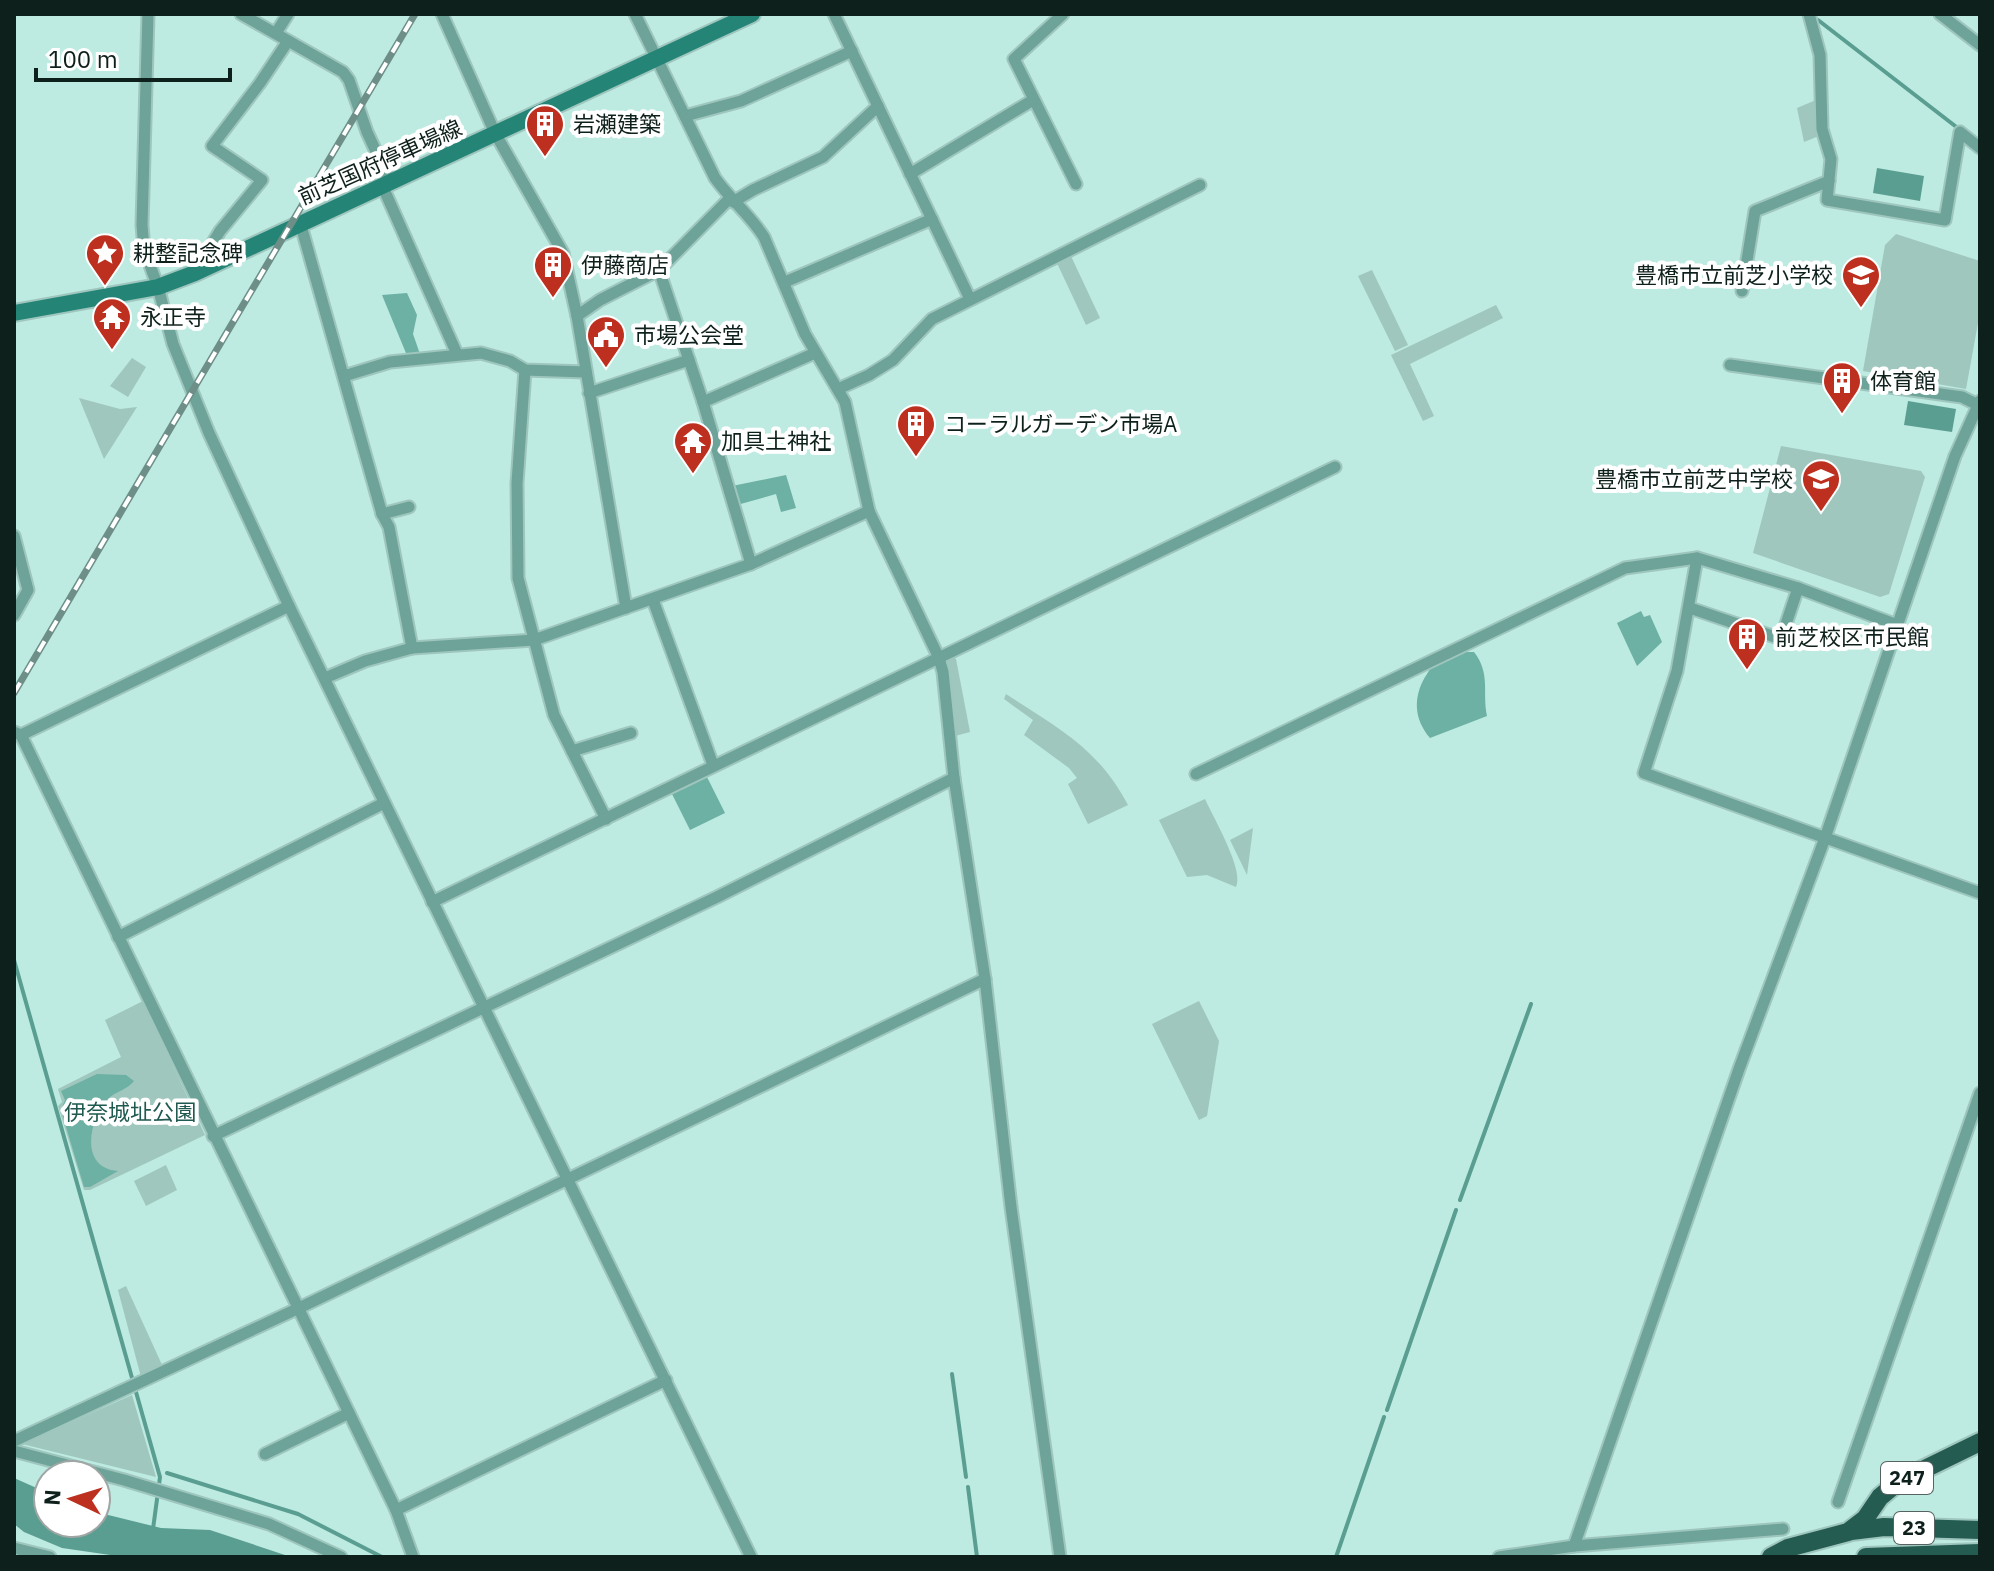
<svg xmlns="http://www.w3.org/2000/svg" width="1994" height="1571" font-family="'IBM Plex Sans','Noto Sans JP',sans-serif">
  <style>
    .green { fill: #9fc7be }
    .forest { fill: #6cb1a3 }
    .water { fill: #5a9e91 }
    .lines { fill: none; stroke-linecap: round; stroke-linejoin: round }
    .stream { stroke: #5a9e91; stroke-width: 4 }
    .minor-casing { stroke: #9ec6be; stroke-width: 15 }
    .secondary-casing { stroke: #9ec6be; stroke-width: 20 }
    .trunk-casing { stroke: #9ec6be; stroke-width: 22 }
    .minor { stroke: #6da398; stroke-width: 11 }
    .secondary { stroke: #248577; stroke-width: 16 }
    .trunk { stroke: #245c52; stroke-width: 18 }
    .rail-casing { stroke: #6e8e88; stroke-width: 7 }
    .rail { stroke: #fff; stroke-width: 4; stroke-dasharray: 12; stroke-linecap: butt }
    .labels { text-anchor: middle; stroke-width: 8; stroke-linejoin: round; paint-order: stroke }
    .shield { fill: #fff; stroke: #566360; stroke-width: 2 }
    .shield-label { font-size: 20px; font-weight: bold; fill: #0e201c }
    .poi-label { font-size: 22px; fill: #0e201c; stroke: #fff; text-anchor: start }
    .street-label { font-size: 22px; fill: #0e201c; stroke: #fff }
    .park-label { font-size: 22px; fill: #205950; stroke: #fff }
  </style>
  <rect width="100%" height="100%" fill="#bdeae1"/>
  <g class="green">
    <path d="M1816 100 1819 136 1804 142 1797 108Z"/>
    <path d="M1896 234 1980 261V312L1966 389 1863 371 1885 245Z"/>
    <path d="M1070 254 1100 318 1086 325 1056 261Z"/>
    <path d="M1372 270 1408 345 1395 351 1358 276Z"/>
    <path d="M1496 305 1503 318 1410 364 1434 416 1423 421 1391 355Z"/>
    <path d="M132 358 146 367 128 397 110 386Z"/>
    <path d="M79 398 120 409 137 407 104 459Z"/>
    <path d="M1781 446 1921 471 1925 477 1889 594 1880 597 1753 553Z"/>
    <path d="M950 655 956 659 970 732 955 736 943 658Z"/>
    <path d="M1006 694C1058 728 1098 748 1128 805L1088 824 1068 784 1077 778 1069 768 1024 735 1033 720 1004 699Z"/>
    <path d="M1205 799C1213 817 1245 871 1236 887L1207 875 1187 877 1159 820Z"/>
    <path d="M1253 828 1247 875 1230 840Z"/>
    <path d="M143 1001 205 1135 90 1190H84L58 1106 62 1102 58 1089 121 1057 105 1020Z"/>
    <path d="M1199 1001 1219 1041 1207 1116 1199 1120 1152 1024Z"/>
    <path d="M166 1165 177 1190 146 1206 134 1181Z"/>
    <path d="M126 1286 163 1367 141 1377 118 1290Z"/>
    <path d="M132 1395 156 1477 22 1444Z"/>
  </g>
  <g class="forest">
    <path d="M407 293 417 315 413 334 421 357 408 358 382 295Z"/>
    <path d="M786 475 796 508 781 512 776 494 737 505 732 486Z"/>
    <path d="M1641 611 1644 617 1650 615 1662 642 1637 666 1617 623Z"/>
    <path d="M1462 652H1474C1491 674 1482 692 1487 716L1430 738C1414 719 1413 698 1425 677 1426 676 1431 667 1432 666 1440 660 1453 656 1462 652Z"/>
    <path d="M707 777 725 813 690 830 672 794Z"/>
    <path d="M97 1074 126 1075 134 1081C127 1090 116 1091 108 1099 89 1119 79 1168 118 1171L90 1187H84L61 1110 65 1100 61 1091Z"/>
  </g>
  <g class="water">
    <path d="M1877 168 1924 176 1920 201 1873 193Z"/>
    <path d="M1908 401 1956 409 1952 432 1904 425Z"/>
    <path d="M14 1478 48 1493V1523H96V1512L161 1528 210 1530 291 1557H124L62 1548 24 1532 14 1524Z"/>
  </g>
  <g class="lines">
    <g class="stream">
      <path d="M1818 20 1959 129"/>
      <path d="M14 960 160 1477 153 1529"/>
      <path d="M1460 1200 1531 1004"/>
      <path d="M952 1374 966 1477"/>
      <path d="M1387 1410 1456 1210"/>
      <path d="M167 1473 298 1514 382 1557"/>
      <path d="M968 1487 977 1557"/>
      <path d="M1336 1557 1384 1417"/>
    </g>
    <g class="minor-casing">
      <g id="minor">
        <path d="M148 14 142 225 144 249 158 287 173 344 209 433 289 606 751 1557"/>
        <path d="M241 14 343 72 349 80 367 132 390 182"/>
        <path d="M442 14 495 133 563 253 577 316 626 608"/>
        <path d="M635 14 715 178C730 199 750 215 764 237L805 334 845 402 869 511 939 658 943 672 954 778 985 979 1011 1207 1060 1557"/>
        <path d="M834 14 970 299"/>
        <path d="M1063 14 1014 59 1076 184"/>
        <path d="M1809 14 1820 55 1822 129 1831 159 1827 200 1945 220 1960 132 1980 148"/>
        <path d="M1940 14 1980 45"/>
        <path d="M276 33 288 14"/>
        <path d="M685 116 741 101 852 51"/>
        <path d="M910 174 1033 100"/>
        <path d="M382 185 457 354"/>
        <path d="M733 202 753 190 823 157 878 106"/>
        <path d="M300 222 382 514 389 527 412 648"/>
        <path d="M659 270 703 402 751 564"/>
        <path d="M195 272 220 231 262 180 212 146 260 83 288 41"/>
        <path d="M785 282 932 219"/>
        <path d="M1742 291 1755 211 1829 181"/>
        <path d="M577 316 600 300 659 270 729 199"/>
        <path d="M1730 365 1962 397 1980 406"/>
        <path d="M525 370 517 483 518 578 554 715 606 819"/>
        <path d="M344 376 390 362 481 353 510 361 525 370 586 372"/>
        <path d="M838 389 869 375 893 360 932 319 1200 185"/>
        <path d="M589 393 689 360"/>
        <path d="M703 402 815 353"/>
        <path d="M382 514 409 507"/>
        <path d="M14 536 28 590 14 615"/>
        <path d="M1697 558 1677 671 1644 773 1980 893"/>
        <path d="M653 600 713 765"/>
        <path d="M1690 608 1781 639 1798 588"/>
        <path d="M325 678 365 661 412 648 534 640 751 564 869 511"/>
        <path d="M14 732 21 735 396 1510 413 1557"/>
        <path d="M21 735 289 606"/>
        <path d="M572 751 631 733"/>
        <path d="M1196 774 1625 568 1697 558 1798 588 1897 625"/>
        <path d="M432 902 1335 467"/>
        <path d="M118 937 384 803"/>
        <path d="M213 1136 717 897 954 778"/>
        <path d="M14 1441 299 1308 985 979"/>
        <path d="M14 1451 124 1480 269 1524 341 1557"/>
        <path d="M265 1454 349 1413"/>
        <path d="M1838 1502 1980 1093"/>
        <path d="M396 1510 666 1380"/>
        <path d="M1574 1546 1739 1069 1825 838 1955 456 1980 401"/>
        <path d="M14 1548 50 1557"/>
        <path d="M1499 1557 1574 1546 1783 1529"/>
      </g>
    </g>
    <g class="secondary-casing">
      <path id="secondary" d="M14 313 158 287 195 273 752 14"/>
    </g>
    <g class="trunk-casing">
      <g id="trunk">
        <path d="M1851 1531 1884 1527 1980 1530"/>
        <path d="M1771 1557 1788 1548 1848 1532 1865 1519 1880 1497 1898 1482 1980 1442"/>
        <path d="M1866 1557 1980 1553"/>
      </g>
    </g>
    <use href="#minor" class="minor"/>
    <use href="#secondary" class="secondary"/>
    <use href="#trunk" class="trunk"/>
    <g class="rail-casing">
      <path id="rail" d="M14 693 415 14"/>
    </g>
    <use href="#rail" class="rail"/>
  </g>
  <defs>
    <g id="building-pin" transform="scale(2)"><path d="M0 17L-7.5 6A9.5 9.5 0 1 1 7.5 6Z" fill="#bd301f" stroke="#fff"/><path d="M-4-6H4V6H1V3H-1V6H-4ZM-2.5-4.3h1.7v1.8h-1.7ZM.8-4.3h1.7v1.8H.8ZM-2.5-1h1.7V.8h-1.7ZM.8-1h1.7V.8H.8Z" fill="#fff"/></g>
    <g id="sight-pin" transform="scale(2)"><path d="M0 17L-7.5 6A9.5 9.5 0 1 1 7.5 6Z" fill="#bd301f" stroke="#fff"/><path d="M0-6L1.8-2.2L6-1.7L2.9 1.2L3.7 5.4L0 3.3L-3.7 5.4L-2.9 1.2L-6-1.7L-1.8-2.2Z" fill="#fff"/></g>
    <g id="school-pin" transform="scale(2)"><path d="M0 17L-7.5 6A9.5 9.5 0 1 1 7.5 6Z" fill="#bd301f" stroke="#fff"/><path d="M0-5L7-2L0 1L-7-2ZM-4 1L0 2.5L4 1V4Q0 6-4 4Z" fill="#fff"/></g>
    <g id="temple-pin" transform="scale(2)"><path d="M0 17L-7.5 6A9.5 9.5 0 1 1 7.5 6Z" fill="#bd301f" stroke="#fff"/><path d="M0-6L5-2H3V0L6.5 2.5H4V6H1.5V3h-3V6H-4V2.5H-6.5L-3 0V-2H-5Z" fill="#fff"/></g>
    <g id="civic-pin" transform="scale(2)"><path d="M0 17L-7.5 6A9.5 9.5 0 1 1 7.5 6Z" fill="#bd301f" stroke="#fff"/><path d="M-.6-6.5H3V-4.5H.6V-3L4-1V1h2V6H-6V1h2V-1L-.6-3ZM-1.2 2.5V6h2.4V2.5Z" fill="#fff"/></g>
  </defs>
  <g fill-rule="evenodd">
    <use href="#building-pin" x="545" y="124"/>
    <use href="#sight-pin" x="105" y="253"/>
    <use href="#building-pin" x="553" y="265"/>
    <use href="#school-pin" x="1861" y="275"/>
    <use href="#temple-pin" x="112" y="317"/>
    <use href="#civic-pin" x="606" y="335"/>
    <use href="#building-pin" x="1842" y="381"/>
    <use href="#building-pin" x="916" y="424"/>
    <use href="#temple-pin" x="693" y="441"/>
    <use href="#school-pin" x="1821" y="479"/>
    <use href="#building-pin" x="1747" y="637"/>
  </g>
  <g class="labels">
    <g class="shield">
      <rect x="1881" y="1462" width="52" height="32" rx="6"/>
      <rect x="1894" y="1512" width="40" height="32" rx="6"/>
    </g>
    <g class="shield-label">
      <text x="1907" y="1485">247</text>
      <text x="1914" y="1535">23</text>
    </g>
    <g class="poi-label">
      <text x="573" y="132">岩瀬建築</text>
      <text x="133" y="261">耕整記念碑</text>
      <text x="581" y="273">伊藤商店</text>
      <text x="1833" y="283" text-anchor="end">豊橋市立前芝小学校</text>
      <text x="140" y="325">永正寺</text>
      <text x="634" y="343">市場公会堂</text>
      <text x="1870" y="389">体育館</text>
      <text x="944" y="432">コーラルガーデン市場A</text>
      <text x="721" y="449">加具土神社</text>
      <text x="1793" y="487" text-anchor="end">豊橋市立前芝中学校</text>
      <text x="1775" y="645">前芝校区市民館</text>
    </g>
    <g class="street-label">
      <text transform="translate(380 162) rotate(-24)" y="8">前芝国府停車場線</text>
    </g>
    <g class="park-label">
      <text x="130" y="1120">伊奈城址公園</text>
    </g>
  </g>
  <rect width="1994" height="1571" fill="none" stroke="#0e201c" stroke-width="32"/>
  <g transform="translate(72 1499) rotate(274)"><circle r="38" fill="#ffffff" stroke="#9fa6a4" stroke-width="2"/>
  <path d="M0-6L14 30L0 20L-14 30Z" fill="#bd301f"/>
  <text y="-12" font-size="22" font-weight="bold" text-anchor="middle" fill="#0e201c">N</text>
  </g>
  <path d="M36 68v12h194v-12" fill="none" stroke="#0e201c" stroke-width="4"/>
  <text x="48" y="68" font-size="24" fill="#0e201c" stroke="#ffffff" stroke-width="6" paint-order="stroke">100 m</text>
</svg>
